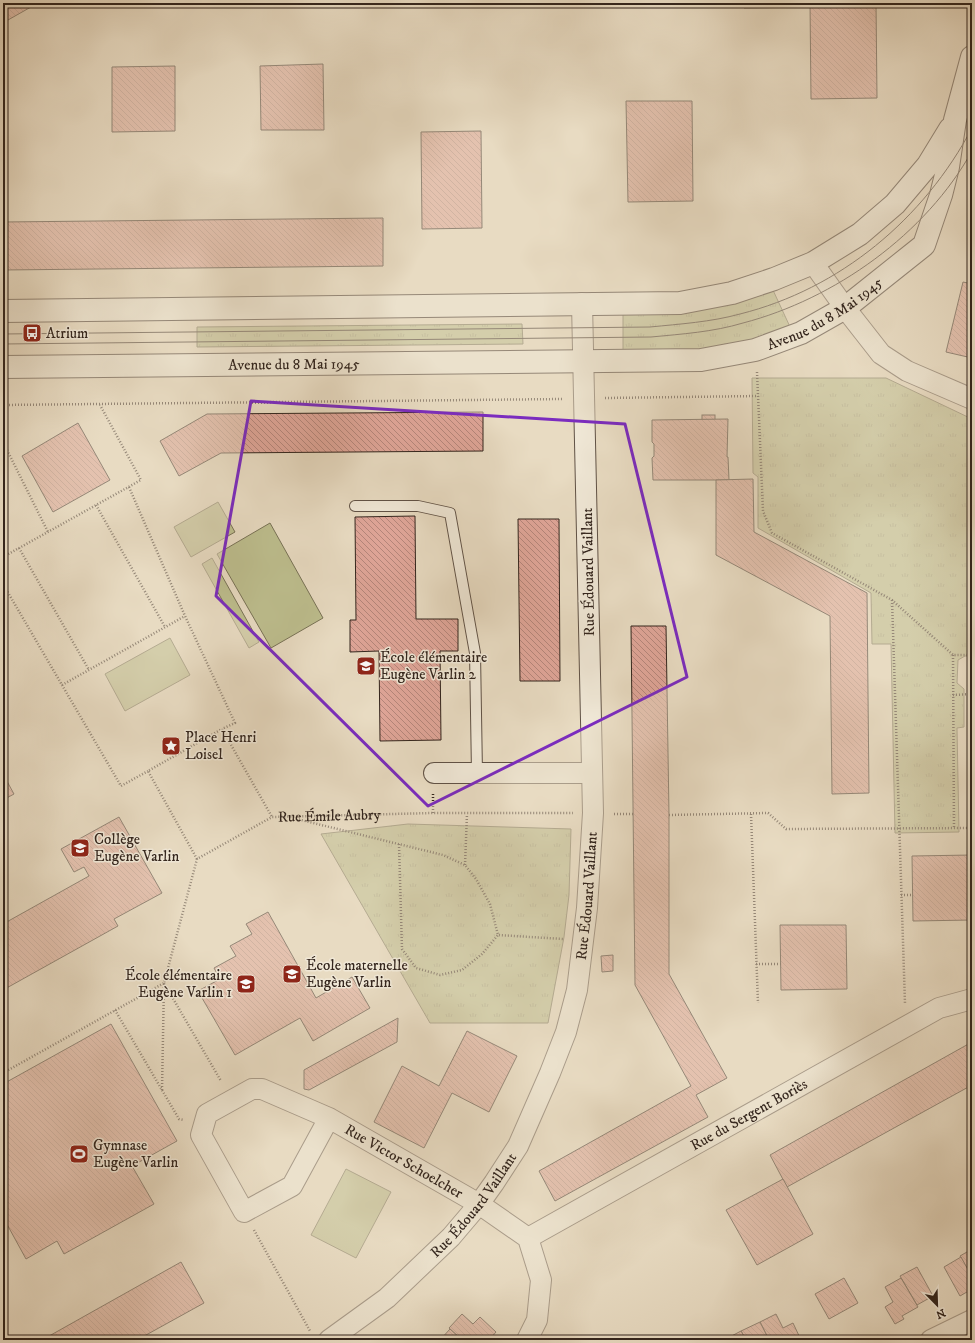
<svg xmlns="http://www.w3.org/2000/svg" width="975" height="1343" font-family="'IM FELL DW Pica',serif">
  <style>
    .grass { fill: url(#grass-tufts); stroke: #787256 }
    .garden { fill: #bdbe8e; stroke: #787256 }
    .building { fill: url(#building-back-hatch); stroke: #33251d }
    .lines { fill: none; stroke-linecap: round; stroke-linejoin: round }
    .lane-casing { stroke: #605246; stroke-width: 12 }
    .street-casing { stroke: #605246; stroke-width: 22 }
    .secondary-casing { stroke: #33251d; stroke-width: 24 }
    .path { stroke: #33251d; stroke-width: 2.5; stroke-dasharray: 1 2; stroke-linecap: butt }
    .lane { stroke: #f0e8d7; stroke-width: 10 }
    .street { stroke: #f0e8d7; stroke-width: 20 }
    .secondary { stroke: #f0e8d7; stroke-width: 22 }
    .tram { stroke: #33251d; stroke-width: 1 }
    .marked { fill: none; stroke: #7b2cbf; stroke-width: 3; stroke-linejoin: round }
    .labels { text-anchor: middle; stroke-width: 3; stroke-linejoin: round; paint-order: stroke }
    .street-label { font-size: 15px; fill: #33251d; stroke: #f0e8d7 }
    .poi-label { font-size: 15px; fill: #33251d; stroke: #f0e8d7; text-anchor: start }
  </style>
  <defs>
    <pattern id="grass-tufts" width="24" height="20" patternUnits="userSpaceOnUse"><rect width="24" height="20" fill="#bdbe8e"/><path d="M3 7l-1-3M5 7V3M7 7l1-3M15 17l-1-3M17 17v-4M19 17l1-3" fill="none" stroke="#a3a37a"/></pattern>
    <pattern id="building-back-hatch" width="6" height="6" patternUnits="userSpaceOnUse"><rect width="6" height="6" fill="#dfa598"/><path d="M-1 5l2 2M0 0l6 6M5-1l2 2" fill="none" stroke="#b5867b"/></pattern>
  </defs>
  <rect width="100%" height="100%" fill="#e8dbc2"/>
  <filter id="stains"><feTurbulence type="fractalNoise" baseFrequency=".005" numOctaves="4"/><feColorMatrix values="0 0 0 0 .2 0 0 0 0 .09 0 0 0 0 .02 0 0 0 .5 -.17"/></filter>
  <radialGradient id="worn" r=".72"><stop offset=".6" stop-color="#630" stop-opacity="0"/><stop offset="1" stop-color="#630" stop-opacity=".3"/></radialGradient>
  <g class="grass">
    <path d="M772 288 791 329 733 348 623 354V311Z"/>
    <path d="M522 324 523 344 197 347V327Z"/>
    <path d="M752 378H886L972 419V656H965L958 660 957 683 964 689V727L957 728 959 832 895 833 891 644H872L871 593 758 528V477L753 473Z"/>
    <path d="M408 824 571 829 569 895 564 937 548 1023H430L321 834Z"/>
  </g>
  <g class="garden">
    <path d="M218 502 235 532 191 557 174 527Z"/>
    <path d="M270 523 323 618 271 648 217 554Z"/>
    <path d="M212 558 259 642 249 648 202 564Z"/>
    <path d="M170 638 190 675 125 711 105 674Z"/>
    <path d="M346 1169 391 1192 356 1258 311 1235Z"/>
  </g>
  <g class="building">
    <path d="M3 3H38L8 20 3 11Z"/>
    <path d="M744 3H810V7L744 8Z"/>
    <path d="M810 3H876L877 98 811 99Z"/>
    <path d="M323 64 324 130H261L260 66Z"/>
    <path d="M175 66V131L112 132V67Z"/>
    <path d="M626 101H692L693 201 628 202Z"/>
    <path d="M481 131 482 228 422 229 421 132Z"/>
    <path d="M383 218V266L3 270V222Z"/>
    <path d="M963 282 972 284V358L946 352Z"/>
    <path d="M483 412V451L221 453 179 476 160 441 207 414Z"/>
    <rect x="702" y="415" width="13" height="5"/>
    <path d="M728 419 727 457H728L729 480H653L652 458 654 456V444L652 442V420Z"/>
    <path d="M78 423 110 480 53 512 22 456Z"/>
    <path d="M753 479 754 532 867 593 869 793 832 794 830 616 716 555V480Z"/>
    <path d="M415 516 416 619H458V651H440L441 740 380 741 379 651 350 652V620H356L355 517Z"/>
    <path d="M518 519H559L560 681H520Z"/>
    <path d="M631 626H666L669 815V974L727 1078 696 1095 708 1117 555 1201 539 1171 691 1086 635 985Z"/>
    <path d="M3 774 14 794 3 800Z"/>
    <path d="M119 817 162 893 114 919 118 926 3 990V924L89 876 84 867 74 872 61 849Z"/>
    <path d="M972 855V920L913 921 912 856Z"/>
    <path d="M268 912 316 998 352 977 370 1008 313 1041 300 1018 235 1055 198 991 220 979 214 968 236 956 230 946 252 934 246 924Z"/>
    <path d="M780 925H846L847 989 781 990Z"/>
    <path d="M613 955V971L602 972 601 956Z"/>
    <path d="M398 1018 397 1042 309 1090 304 1089V1070Z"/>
    <path d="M111 1024 177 1141 132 1166 154 1204 64 1254 57 1241 26 1259 3 1217V1084Z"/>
    <path d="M467 1031 517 1056 489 1112 452 1093 424 1148 374 1122 402 1066 439 1086Z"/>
    <path d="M972 1042V1085L787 1187 770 1155Z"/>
    <path d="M783 1179 813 1234 757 1265 726 1210Z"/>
    <path d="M972 1249V1277L960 1256Z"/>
    <path d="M961 1257 972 1277V1289L960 1296 944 1267Z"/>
    <path d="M181 1262 204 1303 137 1340H42Z"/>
    <path d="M917 1267 933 1296 917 1305 900 1276Z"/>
    <path d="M844 1278 858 1303 829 1319 815 1294Z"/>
    <path d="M901 1278 918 1307 902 1316 904 1319 895 1324 885 1307 893 1302 885 1287Z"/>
    <path d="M462 1314 473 1324 480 1317 496 1332 489 1340 486 1337 484 1340H462L449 1328Z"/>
    <path d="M776 1314 783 1328 793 1323 801 1340H769L760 1322Z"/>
    <path d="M760 1322 769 1340H746L741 1331Z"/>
    <path d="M450 1329 462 1340H440Z"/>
    <path d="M741 1331 746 1340H724Z"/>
  </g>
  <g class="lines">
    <g class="lane-casing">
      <path id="lane" d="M355 506H418L450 513 475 653 477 773"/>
    </g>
    <g class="street-casing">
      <g id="street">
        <path d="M813 263 845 308 881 354 907 371 972 399"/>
        <path d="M434 773H592"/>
        <path id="s2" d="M329 1118 292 1186 244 1212 201 1135 207 1114 252 1089H262L329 1118 479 1204 528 1238 541 1280 537 1320 527 1340"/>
        <path id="s3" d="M528 1238 939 1008 972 999"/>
        <path id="s4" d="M329 1340 387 1298 451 1237 479 1204 494 1183 518 1146 550 1073 566 1032 577 990 587 908 593 813 582 303"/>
        <path d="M931 1340 972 1320"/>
      </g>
    </g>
    <g class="secondary-casing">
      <g id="secondary">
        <path d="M3 311 680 303 732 293 774 279 813 263 860 234 895 204 928 165 950 129"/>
        <path id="s5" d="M3 367 701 360 755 350 801 333 845 308 924 245 941 195 948 167 955 120 972 57"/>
      </g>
    </g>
    <g class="path">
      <path d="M757 372 763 511 772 533 892 600 953 655H972"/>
      <path d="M605 398 758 396"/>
      <path d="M3 405 562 399"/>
      <path d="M3 442 48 532"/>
      <path d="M129 487 185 616 235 723 222 729"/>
      <path d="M96 505 165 627"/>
      <path d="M19 548 89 670"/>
      <path d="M3 557 141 480 100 405"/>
      <path d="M3 584 121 786 148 771"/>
      <path d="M892 600 905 1004"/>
      <path d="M953 655 954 828"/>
      <path d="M62 685 185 616"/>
      <path d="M953 695 972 694"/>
      <path d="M433 813V793"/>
      <path d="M614 814H633"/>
      <path d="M751 814 758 1003"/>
      <path d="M669 815 768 813 786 829 972 828"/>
      <path d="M293 818 443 855 465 865 476 879 490 904 498 935 563 939"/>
      <path d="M399 844 402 949 416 968 440 975 462 970 482 954 498 935"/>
      <path d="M197 859 148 771 222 729 272 817"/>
      <path d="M465 865 467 814"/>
      <path d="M901 895H913"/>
      <path d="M756 964H781"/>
      <path d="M164 983 221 1081"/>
      <path d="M115 1010 179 1119 184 1120"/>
      <path id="s1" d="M3 1073 164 983 197 859 272 817 433 813H573"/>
      <path d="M162 1090 164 983"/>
      <path d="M254 1230 310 1331"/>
      <path d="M873 1340 877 1336 894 1340"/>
    </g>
    <use href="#lane" class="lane"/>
    <use href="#street" class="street"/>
    <use href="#secondary" class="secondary"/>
    <g class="tram">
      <path d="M3 334 650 327C680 324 711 322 740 314 840 289 924 219 972 128"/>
      <path d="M3 344 651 337C682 334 713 332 743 323 835 299 926 234 972 151"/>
    </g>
  </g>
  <path d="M0 0H975V1343H0ZM251 401 625 424 687 677 428 806 216 596Z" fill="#e8dbc2" fill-opacity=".55" fill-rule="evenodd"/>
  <path class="marked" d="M251 401 625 424 687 677 428 806 216 596Z"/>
  <defs>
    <g id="bus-square" transform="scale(1)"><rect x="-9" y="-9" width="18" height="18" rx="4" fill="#8f2418" stroke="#f0e8d7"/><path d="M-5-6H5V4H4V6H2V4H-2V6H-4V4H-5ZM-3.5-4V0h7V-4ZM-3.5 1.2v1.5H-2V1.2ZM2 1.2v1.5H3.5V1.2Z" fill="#fff"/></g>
    <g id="school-square" transform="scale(1)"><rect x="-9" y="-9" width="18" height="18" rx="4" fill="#8f2418" stroke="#f0e8d7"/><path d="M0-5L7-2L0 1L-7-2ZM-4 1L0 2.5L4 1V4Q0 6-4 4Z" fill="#fff"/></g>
    <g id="sight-square" transform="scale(1)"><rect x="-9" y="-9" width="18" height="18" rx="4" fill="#8f2418" stroke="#f0e8d7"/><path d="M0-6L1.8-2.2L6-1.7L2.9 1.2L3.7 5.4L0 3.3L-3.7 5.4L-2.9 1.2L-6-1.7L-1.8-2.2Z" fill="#fff"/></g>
    <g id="stadium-square" transform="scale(1)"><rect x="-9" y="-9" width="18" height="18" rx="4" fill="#8f2418" stroke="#f0e8d7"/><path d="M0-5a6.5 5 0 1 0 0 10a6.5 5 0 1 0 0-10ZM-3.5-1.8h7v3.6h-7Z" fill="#fff"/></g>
  </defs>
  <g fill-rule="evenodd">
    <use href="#bus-square" x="32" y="333"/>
    <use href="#school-square" x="366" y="666"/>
    <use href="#sight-square" x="171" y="746"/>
    <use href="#school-square" x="80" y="848"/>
    <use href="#school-square" x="292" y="974"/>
    <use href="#school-square" x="246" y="984"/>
    <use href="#stadium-square" x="79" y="1154"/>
  </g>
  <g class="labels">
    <g class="street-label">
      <text dy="5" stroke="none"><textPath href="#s5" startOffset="832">Avenue du 8 Mai 1945</textPath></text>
      <text dy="5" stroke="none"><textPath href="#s5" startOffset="291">Avenue du 8 Mai 1945</textPath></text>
      <text transform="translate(588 572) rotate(-91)" y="5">Rue Édouard Vaillant</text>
      <text dy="5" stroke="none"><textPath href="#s1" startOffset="456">Rue Émile Aubry</textPath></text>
      <text dy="5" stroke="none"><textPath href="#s4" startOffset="535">Rue Édouard Vaillant</textPath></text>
      <text dy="5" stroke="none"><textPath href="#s3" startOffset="253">Rue du Sergent Boriès</textPath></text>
      <text dy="5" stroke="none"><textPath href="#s2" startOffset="463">Rue Victor Schoelcher</textPath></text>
      <text dy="5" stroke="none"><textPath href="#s4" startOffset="199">Rue Édouard Vaillant</textPath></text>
    </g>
    <g class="poi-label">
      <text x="46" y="338">Atrium</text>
      <text x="380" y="662">École élémentaire<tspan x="380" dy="17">Eugène Varlin 2</tspan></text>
      <text x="185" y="742">Place Henri<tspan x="185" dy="17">Loisel</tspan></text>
      <text x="94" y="844">Collège<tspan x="94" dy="17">Eugène Varlin</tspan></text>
      <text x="306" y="970">École maternelle<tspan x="306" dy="17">Eugène Varlin</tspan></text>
      <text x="232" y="980" text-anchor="end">École élémentaire<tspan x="232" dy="17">Eugène Varlin 1</tspan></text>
      <text x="93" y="1150">Gymnase<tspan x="93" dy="17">Eugène Varlin</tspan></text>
    </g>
  </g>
  <rect width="975" height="1343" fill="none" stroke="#e8dbc2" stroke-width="16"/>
  <rect x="4" y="4" width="967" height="1335" fill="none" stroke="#33251d" stroke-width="2"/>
  <rect x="8" y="8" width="959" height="1327" fill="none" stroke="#33251d"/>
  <g transform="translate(937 1305) rotate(157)" stroke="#f0e8d7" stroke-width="3" paint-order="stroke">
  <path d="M0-3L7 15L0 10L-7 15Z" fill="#33251d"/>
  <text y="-6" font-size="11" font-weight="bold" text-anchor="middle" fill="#33251d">N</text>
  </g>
  <rect width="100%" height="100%" filter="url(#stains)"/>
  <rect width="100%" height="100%" fill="url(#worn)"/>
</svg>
